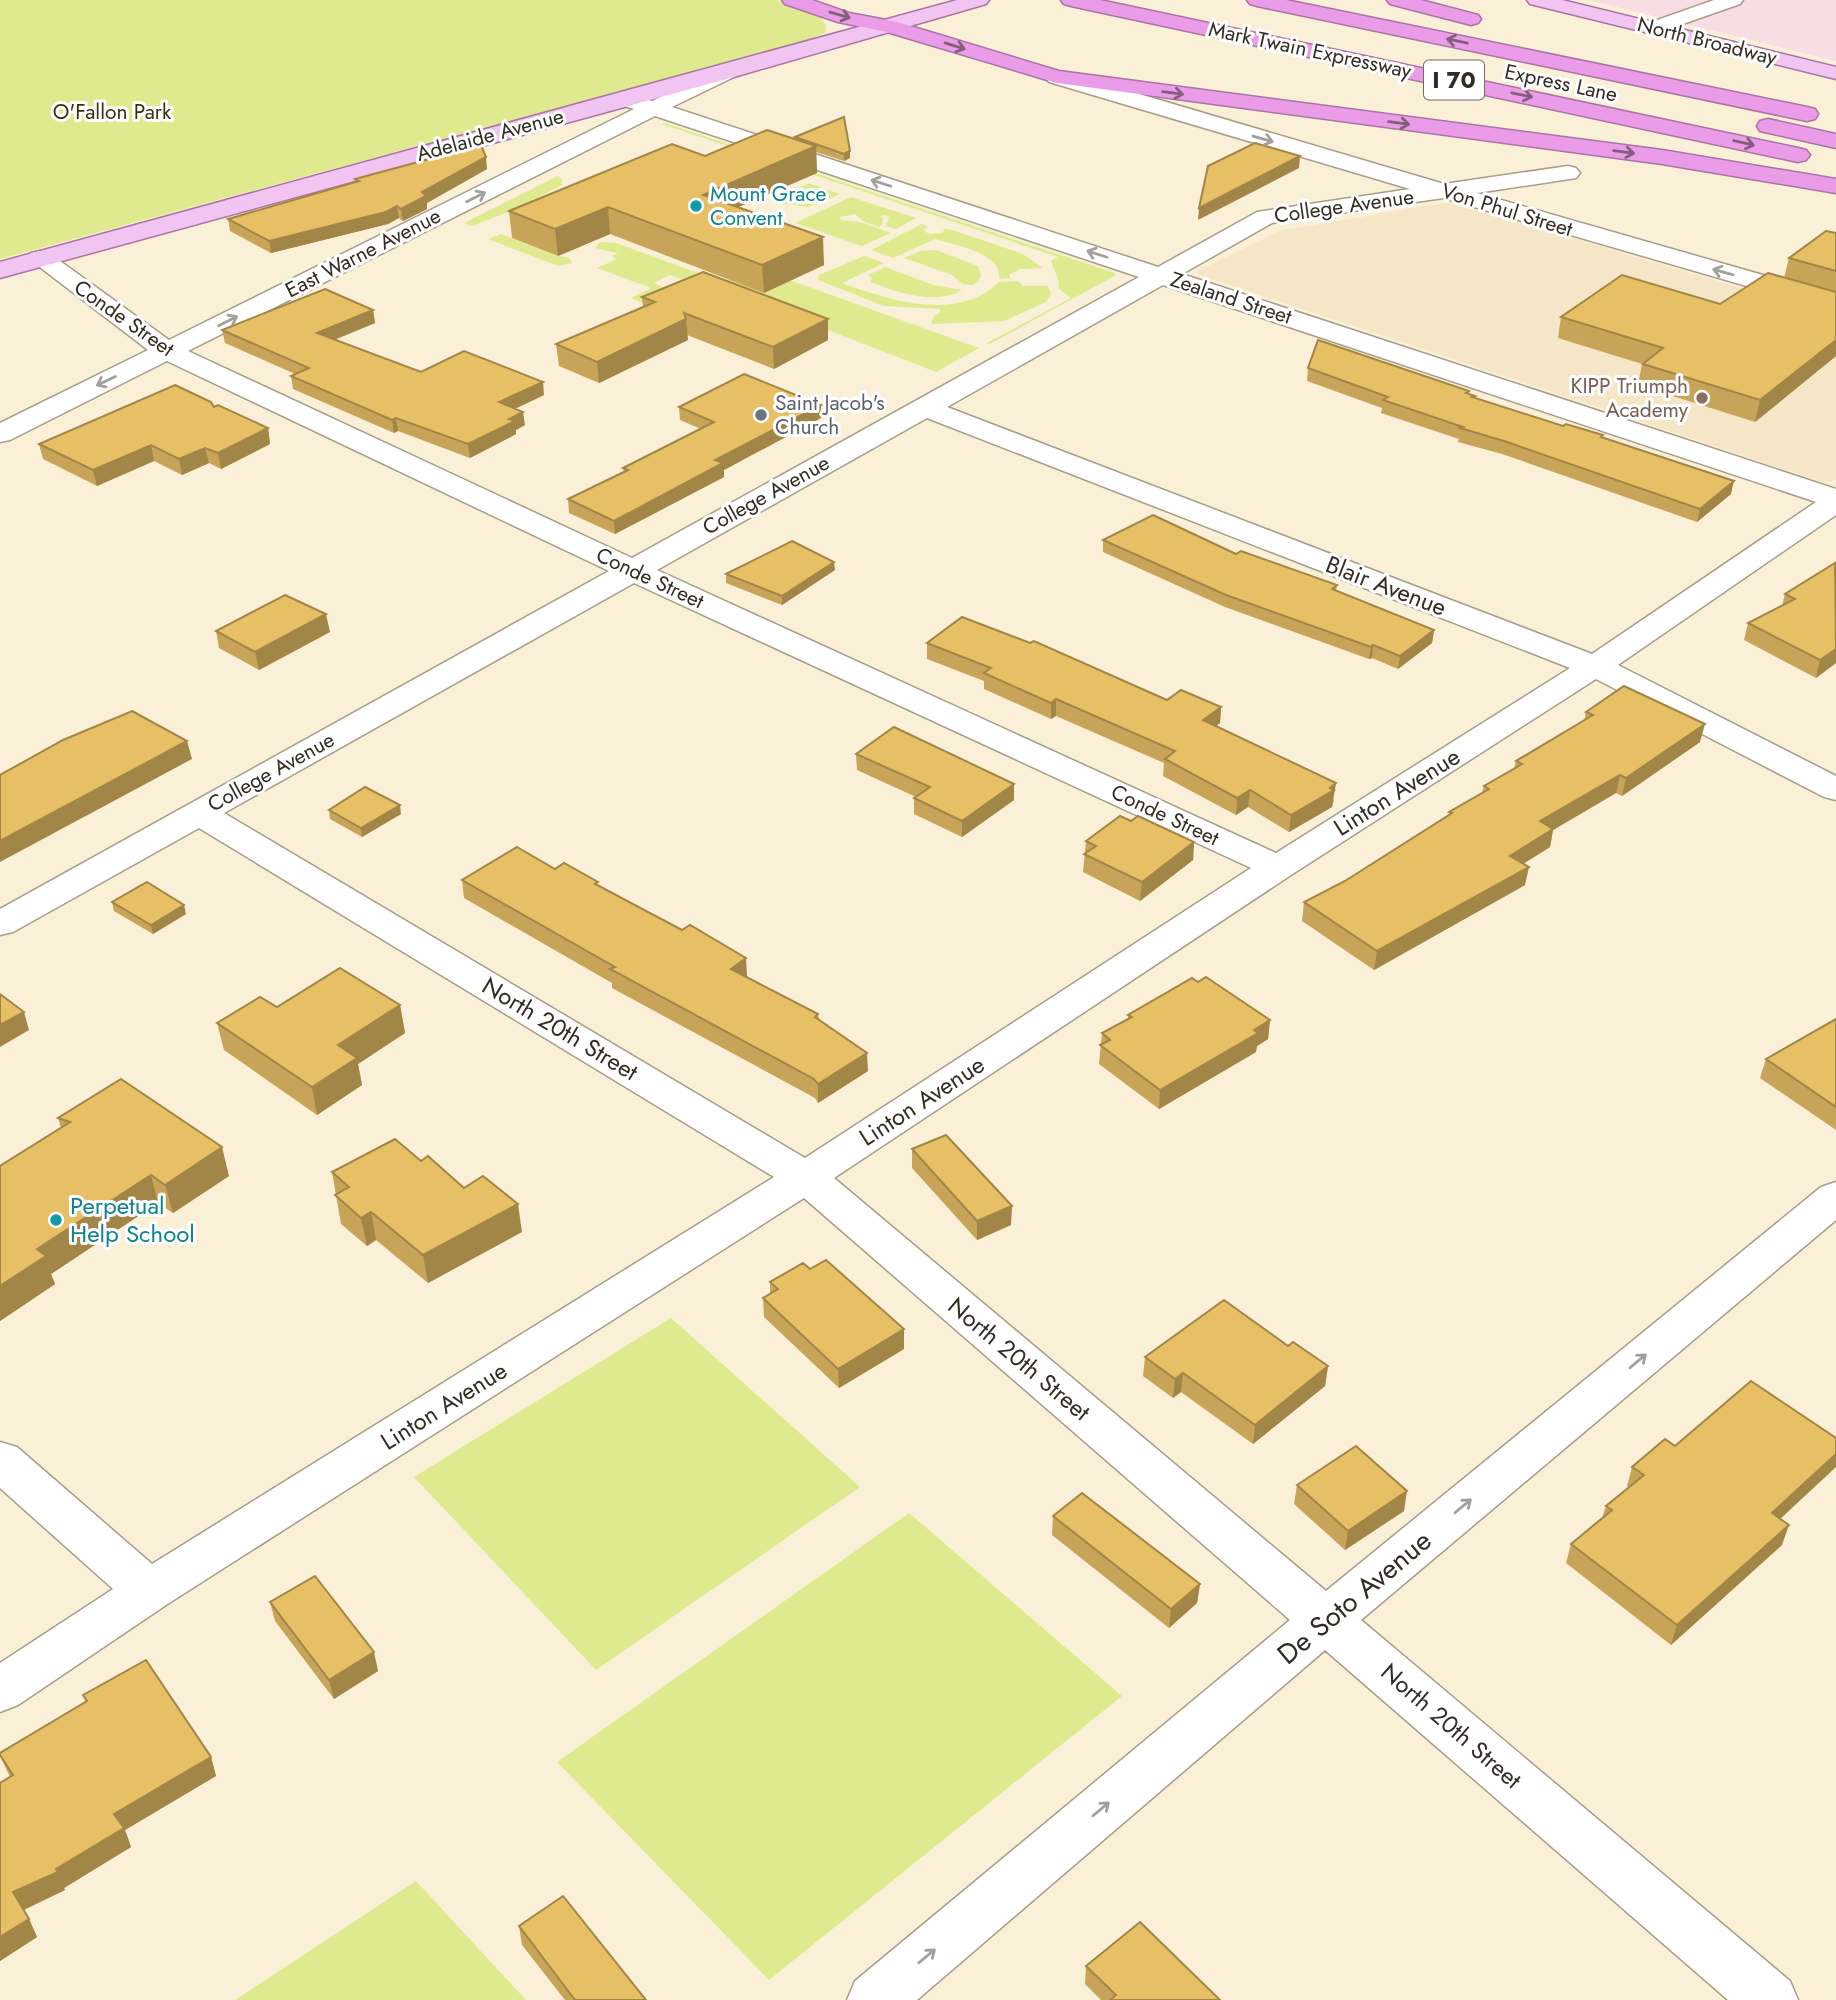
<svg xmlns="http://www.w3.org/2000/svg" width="1836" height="2000" font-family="Jost,sans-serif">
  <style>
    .industrial { fill: #f8dee4 }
    .built { fill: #f4e6c6 }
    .green { fill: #dfea8f }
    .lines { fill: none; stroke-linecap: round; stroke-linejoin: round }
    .minor-casing { stroke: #a89d87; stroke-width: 3 }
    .major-casing { stroke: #a975a3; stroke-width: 3 }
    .highway-casing { stroke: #a975a3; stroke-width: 3 }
    .minor { fill: #fff; fill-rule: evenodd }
    .major { fill: #f2c4f1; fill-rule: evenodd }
    .highway { fill: #ea9ce8; fill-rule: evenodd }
    .wall { fill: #c7a457 }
    .shaded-wall { fill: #a28647 }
    .building { fill: #e7bf65; stroke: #a28647; stroke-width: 2 }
    .oneway { stroke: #845f7c }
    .oneway2 { stroke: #a2a09c }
    .culture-dot { fill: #0f9aa8; stroke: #fff; stroke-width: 2.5 }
    .education-dot { fill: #8d6e63; stroke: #fff; stroke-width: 2.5 }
    .worship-dot { fill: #6b7280; stroke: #fff; stroke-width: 2.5 }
    .labels { text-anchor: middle; stroke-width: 6; stroke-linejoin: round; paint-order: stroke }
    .far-street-label { font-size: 21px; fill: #312d24; stroke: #fff }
    .far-park-label { font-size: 21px; fill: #31350d; stroke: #fff }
    .far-culture-label { font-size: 21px; fill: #0d838f; stroke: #fff; text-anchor: start }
    .far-education-label { font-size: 21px; fill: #785e54; stroke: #fff; text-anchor: end }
    .far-worship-label { font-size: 21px; fill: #5b616d; stroke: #fff; text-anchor: start }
    .shield { fill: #fff; stroke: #6f6c66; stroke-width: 2 }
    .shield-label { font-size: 23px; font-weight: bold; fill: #312d24 }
    .street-label { font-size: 24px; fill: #312d24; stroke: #fff }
    .culture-label { font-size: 24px; fill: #0d838f; stroke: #fff; text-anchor: start }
    .near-street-label { font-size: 28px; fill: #312d24; stroke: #fff }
  </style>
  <rect width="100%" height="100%" fill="#faefd7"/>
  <path class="industrial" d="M1589 0H1836V61L1649 15Z"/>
  <path class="built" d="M1449 202 1836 316V480L1823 482 1197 274 1198 271 1279 231Z"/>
  <g class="green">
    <path d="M0 0H775L819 14 826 26 825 33 808 40 0 259Z"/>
    <path d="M665 123 1115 273 1116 275 990 344 987 343 1071 298 1058 288 1059 282 1051 261 1058 257 662 124Z"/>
    <path d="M558 176 562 180V185L514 210 472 226 464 223Z"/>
    <path d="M808 184V183L840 194 808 207 781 203 779 196Z"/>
    <path d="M851 197 913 217 916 218 896 229 886 226 889 217 885 215 880 216 883 218 882 225 879 227 863 221 855 214 840 217 841 220 860 222 891 233 862 246 795 223Z"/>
    <path d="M922 224 928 227 923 230 929 234 943 233 944 229H949L1023 254 1043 268 1020 269 1009 275 1010 278 999 279C1002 252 954 245 935 239L893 258 871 250Z"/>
    <path d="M501 234 557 256 568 257 572 263 558 266 488 239Z"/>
    <path d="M600 242 616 243 706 276 693 283 670 275 654 283 674 292 646 304 631 298 651 288 597 268 617 259 611 256 618 253 595 248Z"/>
    <path d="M936 250 978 266 981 275 978 282 972 285 963 284 952 275 904 258 921 251Z"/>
    <path d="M864 256 884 263 842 283C889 300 957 323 999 282L1018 281 1023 286H1048L1051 294 1046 302 1004 321 933 324 931 323 934 316 940 313V309L884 306 818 280 819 275Z"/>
    <path d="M885 267 933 285 962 290C934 306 897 292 870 282L872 279 868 275Z"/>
    <path d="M733 276H772L792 281 979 348 936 372 717 287Z"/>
    <path d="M671 1318 860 1487 596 1670 414 1477Z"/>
    <path d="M909 1513 1122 1696 769 1980 557 1762Z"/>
    <path d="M416 1881 526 2000H235Z"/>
  </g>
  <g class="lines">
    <g class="minor-casing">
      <g id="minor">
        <path d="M1714 0H1743L1740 4 1660 32H1646L1643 28 1646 24Z"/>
        <path d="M726 66 734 67 737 72 734 77 672 107 1158 267 1257 212 1410 189 1049 82 1046 77 1049 72H1065L1444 184 1568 166 1576 168 1580 173 1576 178 1477 193 1836 296V312L1443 198 1272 223 1182 274 1836 489V515L1618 665 1836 776V800L1824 797 1596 679 1291 875 834 1178 1326 1591 1821 1187 1836 1182V1220L1361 1620 1790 1981 1798 2000H1728L1325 1650 917 2000H847L855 1981 1290 1620 804 1198 166 1605 18 1705 0 1712V1663L113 1589 0 1488V1442L17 1447 152 1564 774 1177 199 828 13 932 0 935V909L609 571 167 361 10 440 0 442V423L148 350 28 258 31 253 40 251 49 253 169 340 634 109 617 104 614 99 617 94 625 92 652 101ZM655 116 1139 277 632 558 188 351ZM1163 285 1816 502 1592 654 947 407ZM927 418 1570 668 1276 853 657 570ZM634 583 1251 868 805 1158 224 813Z"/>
      </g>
    </g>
    <g class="major-casing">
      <g id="major">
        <path d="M957 0H989L986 4 734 77 0 278V262Z"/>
        <path d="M1527 0H1562L1836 67V79L1530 4Z"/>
      </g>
    </g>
    <g class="highway-casing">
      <g id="highway">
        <path d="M782 0H812L849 13 897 22 1059 71 1662 150 1836 179V193L1662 164 1057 83 887 32 838 22 785 4Z"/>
        <path d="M1061 0H1100L1798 148 1806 150 1810 155 1806 160 1798 162 1071 6 1064 4Z"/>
        <path d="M1247 0H1286L1807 107 1815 109 1818 114 1815 119 1807 121 1257 6 1250 4Z"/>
        <path d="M1387 0H1421L1478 15 1481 19 1478 23 1471 25 1390 4Z"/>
        <path d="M1768 119 1836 134V148L1760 131 1757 126 1760 121Z"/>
      </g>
    </g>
    <use href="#minor" class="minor"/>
    <use href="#major" class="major"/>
    <use href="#highway" class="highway"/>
  </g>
  <g class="wall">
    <path d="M844 117 850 158 844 161 816 152 817 173 738 207 824 265 764 293 610 234 558 256 512 238 509 211 705 156 795 139V137Z"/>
    <path d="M487 169 427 203V209L403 221 399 218 388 224 271 253 230 231 228 219 356 182 355 179Z"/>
    <path d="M1836 233V356L1755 422 1638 385 1642 364 1558 338 1561 317 1720 304 1784 278 1789 258Z"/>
    <path d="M642 297 828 319V340L774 369 687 335 688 340 599 383 559 366 556 344 643 307Z"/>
    <path d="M373 310 375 323 334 340 421 372 544 395 515 409 525 425 516 430V434L470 458 398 431 394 433 293 389 291 376 295 374 225 343 222 330Z"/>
    <path d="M1308 368 1469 391V394L1474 398 1563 426 1603 437 1731 494 1697 522 1502 454 1458 442 1459 439 1381 413 1382 408 1307 381Z"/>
    <path d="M821 405V418L724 470V477L615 534 569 513 568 499 624 472 623 468 701 429 680 420 679 407Z"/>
    <path d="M214 407 268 428 270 444 221 469 209 463 182 475 154 461 97 486 43 459 39 444Z"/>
    <path d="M1103 540 1236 554 1337 585 1336 591 1434 630 1432 643 1398 669 1372 658 1369 659 1225 607 1103 552Z"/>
    <path d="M1836 563V663L1816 678 1744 640 1748 623 1782 606 1785 594Z"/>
    <path d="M835 570 782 605 726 583V574Z"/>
    <path d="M216 631 330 632 259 670 219 648Z"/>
    <path d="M927 643 1167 700 1221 707 1220 723 1216 726 1334 800 1332 807 1289 832 1248 807 1236 815 1163 776 1164 763 1056 716 1051 719 984 689V681L927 659Z"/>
    <path d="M1586 712 1700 742 1622 796 1616 793 1553 830 1550 847 1523 864 1525 885 1374 970 1302 921 1304 902 1345 881 1449 816V812L1482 793 1484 786 1514 769 1516 761 1584 721Z"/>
    <path d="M856 754 1014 784V800L962 837 914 814V798L916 797 857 770Z"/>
    <path d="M329 810 401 814 362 837 330 819Z"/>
    <path d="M1131 821 1194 842 1193 860 1140 901 1083 872 1086 841Z"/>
    <path d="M555 869 599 885 682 930 746 958V977L818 1014 819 1019 868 1071 818 1103 815 1098 612 988V983L464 898 462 880Z"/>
    <path d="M112 902 186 914 153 934 114 911Z"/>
    <path d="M1198 982 1270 1020 1268 1039 1257 1046 1256 1052 1159 1109 1099 1064 1102 1033 1128 1019V1015Z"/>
    <path d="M400 1005 405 1033 358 1064 362 1085 317 1115 224 1050 217 1023 277 1007Z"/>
    <path d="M1836 1019V1130L1760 1078 1766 1059Z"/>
    <path d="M58 1118 229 1176 173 1213 158 1203 51 1274 55 1284 0 1321V1166L61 1128Z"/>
    <path d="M912 1149 1011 1225 977 1240 912 1168Z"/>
    <path d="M421 1161 464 1188 522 1232 428 1283 376 1240 367 1246 341 1224 332 1172Z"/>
    <path d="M810 1269 904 1349 839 1388 764 1317 763 1298 770 1293V1282Z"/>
    <path d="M1288 1346 1328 1366 1325 1386 1253 1444 1181 1392 1173 1398 1143 1376 1145 1357Z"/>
    <path d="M1632 1467 1780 1519 1782 1545 1671 1645 1566 1563 1571 1544 1602 1518 1606 1506 1629 1487 1627 1486Z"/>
    <path d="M1297 1485 1404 1511 1345 1550 1294 1504Z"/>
    <path d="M1053 1516 1200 1584 1197 1603 1169 1628 1052 1535Z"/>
    <path d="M270 1602 378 1671 334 1699 275 1621Z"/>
    <path d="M83 1695 211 1757 216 1776 125 1830 131 1847 64 1888 65 1890 24 1910 29 1919 37 1937 0 1961V1783L10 1777 0 1756 86 1702Z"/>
    <path d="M519 1926 646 2000H565L522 1945Z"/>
    <path d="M1086 1966 1220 2000H1101L1085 1984Z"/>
  </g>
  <g class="shaded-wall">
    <path d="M816 146 817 173 704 222 703 195Z"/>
    <path d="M850 151V158L844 161V154Z"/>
    <path d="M1300 156 1299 168 1198 220 1199 208Z"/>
    <path d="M486 157 487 169 427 203V209L403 221 401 209 422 192Z"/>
    <path d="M397 206 399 218 388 224 271 253 269 241Z"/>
    <path d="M608 207 610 234 558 256 555 229Z"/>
    <path d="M823 237 824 265 764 293 762 265Z"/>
    <path d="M373 310 375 323 319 346 317 333Z"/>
    <path d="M686 319 688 340 599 383 597 362Z"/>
    <path d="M828 319V340L774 369 773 347Z"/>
    <path d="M1836 340V356L1755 422 1760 400Z"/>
    <path d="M543 382 544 395 501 415 499 402Z"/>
    <path d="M821 405V418L724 470V477L615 534 614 521 715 460Z"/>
    <path d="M523 412 525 425 516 430V434L470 458 468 444 509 419Z"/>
    <path d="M396 418 398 431 394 433 392 420Z"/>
    <path d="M268 428 270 444 221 469 218 453Z"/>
    <path d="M151 445 154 461 97 486 93 470Z"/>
    <path d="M205 448 209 463 182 475 179 459Z"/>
    <path d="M1734 481 1731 494 1697 522 1700 509Z"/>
    <path d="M834 562 835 570 782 605V596Z"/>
    <path d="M326 614 330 632 259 670 255 652Z"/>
    <path d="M1434 630 1432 643 1398 669 1400 656Z"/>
    <path d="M1373 645 1372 658 1369 659 1371 647Z"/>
    <path d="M1836 649V663L1816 678 1820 660Z"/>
    <path d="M1056 699V716L1051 719V703Z"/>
    <path d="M1221 707 1220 723 1202 736 1203 720Z"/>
    <path d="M1705 724 1700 742 1622 796 1626 778Z"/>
    <path d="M187 741 192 759 0 862V841Z"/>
    <path d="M1620 775 1616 793 1553 830 1550 847 1507 874 1510 856 1540 821Z"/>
    <path d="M1336 783 1332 807 1289 832 1291 815Z"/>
    <path d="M1014 784V800L962 837V821Z"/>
    <path d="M1250 790 1248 807 1236 815 1237 798Z"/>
    <path d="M400 805 401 814 362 837 361 828Z"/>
    <path d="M1194 842 1193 860 1140 901 1142 882Z"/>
    <path d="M1529 867 1525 885 1374 970 1377 951Z"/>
    <path d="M184 905 186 914 153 934 151 925Z"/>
    <path d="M746 958 747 976 732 987 731 969Z"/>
    <path d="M400 1005 405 1033 358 1064 362 1085 317 1115 312 1087 338 1045Z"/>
    <path d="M24 1012 29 1030 0 1047V1025Z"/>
    <path d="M1270 1020 1268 1039 1257 1046 1256 1052 1159 1109 1160 1090Z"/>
    <path d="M867 1053 868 1071 818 1103V1084Z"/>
    <path d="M222 1147 229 1176 173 1213 165 1185Z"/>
    <path d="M151 1175 158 1203 51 1274 55 1284 0 1321V1286L37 1249Z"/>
    <path d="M518 1204 522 1232 428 1283 423 1255Z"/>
    <path d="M1012 1206 1011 1225 977 1240V1221Z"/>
    <path d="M371 1212 376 1240 367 1246 361 1218Z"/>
    <path d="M904 1329V1349L839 1388 838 1369Z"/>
    <path d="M1328 1366 1325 1386 1253 1444 1255 1425Z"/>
    <path d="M1183 1373 1181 1392 1173 1398 1175 1379Z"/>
    <path d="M1836 1454V1467L1765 1533 1772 1513Z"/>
    <path d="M1407 1491 1404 1511 1345 1550 1348 1531Z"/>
    <path d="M1789 1525 1782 1545 1671 1645 1677 1625Z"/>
    <path d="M1200 1584 1197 1603 1169 1628 1171 1609Z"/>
    <path d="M374 1652 378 1671 334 1699 329 1680Z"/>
    <path d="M211 1757 216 1776 125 1830 131 1847 64 1888 65 1890 21 1911 13 1892 56 1869 114 1814Z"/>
    <path d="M29 1919 37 1937 0 1961V1937Z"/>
  </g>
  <g class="building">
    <path d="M844 117 850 151 844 154 795 137Z"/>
    <path d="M767 130 816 146 703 195 823 237 762 265 608 207 555 229 509 211 672 144 705 156Z"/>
    <path d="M1255 143 1300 156 1199 208 1208 166Z"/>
    <path d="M481 145 486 157 422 192 426 196 401 209 397 206 386 212 269 241 228 219 359 181 355 179Z"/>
    <path d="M1826 231 1836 233V271L1789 258Z"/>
    <path d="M703 272 828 319 773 347 684 313 686 319 597 362 556 344 655 302 642 297Z"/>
    <path d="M1768 273 1836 292V340L1760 400 1643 364 1663 348 1561 317 1622 275 1720 304Z"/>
    <path d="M325 289 373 310 317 333 421 372 464 351 543 382 499 402 523 412 509 419 515 421 468 444 396 418 392 420 291 376 309 368 222 330Z"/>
    <path d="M1318 340 1469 391 1466 393 1475 396 1472 397 1563 426 1566 424 1603 435 1601 437 1734 481 1700 509 1504 441 1460 428 1463 427 1383 400 1388 397 1308 368Z"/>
    <path d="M744 374 821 405 715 460 723 463 614 521 568 499 628 470 623 468 714 422 679 407Z"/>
    <path d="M175 385 211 402 214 407 218 405 268 428 218 453 205 448 179 459 151 445 93 470 39 444Z"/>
    <path d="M1153 515 1236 554 1241 551 1337 585 1332 589 1434 630 1400 656 1373 645 1371 647 1226 595 1103 540Z"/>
    <path d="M792 541 834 562 782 596 726 574Z"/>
    <path d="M1835 563 1836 649 1820 660 1748 623 1795 599 1785 594Z"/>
    <path d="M285 595 326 614 255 652 216 631Z"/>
    <path d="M962 617 1030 643 1034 641 1167 700 1181 690 1221 707 1203 720 1336 783 1330 788 1334 790 1291 815 1250 790 1237 798 1165 759 1175 751 1056 699 1051 703 984 673 991 668 927 643Z"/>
    <path d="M1624 686 1705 724 1626 778 1620 775 1540 821 1553 829 1510 856 1529 867 1377 951 1304 902 1345 881 1452 813 1449 812 1489 789 1484 786 1522 764 1516 761 1593 715 1586 712Z"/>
    <path d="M132 711 187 741 0 841V775L63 740Z"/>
    <path d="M894 727 1014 784 962 821 914 798 930 787 856 754Z"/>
    <path d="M365 787 400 805 361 828 329 810Z"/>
    <path d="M1120 816 1131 821 1138 816 1194 842 1142 882 1084 854 1096 846 1086 841Z"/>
    <path d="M517 847 555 869 564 863 598 882 595 884 682 930 690 925 746 958 731 969 818 1014 815 1017 867 1053 818 1084 814 1079 610 969 615 967 462 880Z"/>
    <path d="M147 882 184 905 151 925 112 902Z"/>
    <path d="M340 968 400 1005 338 1045 357 1058 312 1087 217 1023 260 997 277 1007Z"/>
    <path d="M1206 977 1270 1020 1254 1030 1258 1033 1160 1090 1100 1045 1110 1040 1102 1033 1132 1017 1128 1015 1192 978 1198 982Z"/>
    <path d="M0 994 24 1012 0 1025Z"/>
    <path d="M1836 1019V1107L1766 1059Z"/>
    <path d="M121 1079 222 1147 165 1185 151 1175 37 1249 46 1256 0 1286V1166L70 1122 58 1118Z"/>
    <path d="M946 1135 1012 1206 977 1221 912 1149Z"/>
    <path d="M395 1139 421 1161 428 1156 464 1188 483 1176 518 1204 423 1255 371 1212 361 1218 335 1195 349 1187 332 1172Z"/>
    <path d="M826 1260 904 1329 838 1369 763 1298 778 1289 770 1282 803 1263 810 1269Z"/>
    <path d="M1224 1300 1288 1346 1293 1342 1328 1366 1255 1425 1183 1373 1175 1379 1145 1357Z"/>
    <path d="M1751 1381 1836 1438V1454L1772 1513 1789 1525 1677 1625 1571 1544 1612 1510 1606 1506 1644 1475 1632 1467 1665 1439 1675 1446Z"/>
    <path d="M1356 1446 1407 1491 1348 1531 1297 1485Z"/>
    <path d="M1082 1493 1200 1584 1171 1609 1053 1516Z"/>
    <path d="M315 1576 374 1652 329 1680 270 1602Z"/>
    <path d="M146 1660 211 1757 114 1814 124 1828 56 1869 58 1872 13 1892 29 1919 0 1937V1783L13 1775 0 1755V1753L87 1701 83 1695Z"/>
    <path d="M563 1896 646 2000H575L519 1926Z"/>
    <path d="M1140 1922 1220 2000H1110L1116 1995 1086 1966Z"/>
  </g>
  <defs><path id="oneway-shaft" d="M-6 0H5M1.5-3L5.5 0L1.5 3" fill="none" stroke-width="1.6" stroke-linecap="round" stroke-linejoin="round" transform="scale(1.75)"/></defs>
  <g class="oneway">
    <use href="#oneway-shaft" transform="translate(840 15) rotate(16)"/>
    <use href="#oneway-shaft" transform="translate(1457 41) rotate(-168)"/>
    <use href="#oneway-shaft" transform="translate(955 46) rotate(17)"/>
    <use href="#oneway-shaft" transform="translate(1173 93) rotate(8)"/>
    <use href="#oneway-shaft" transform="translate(1522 95) rotate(12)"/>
    <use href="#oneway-shaft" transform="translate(1399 123) rotate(7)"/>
    <use href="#oneway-shaft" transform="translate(1744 143) rotate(13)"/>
    <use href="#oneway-shaft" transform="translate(1624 152) rotate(8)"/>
  </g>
  <g class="oneway2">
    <use href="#oneway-shaft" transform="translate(1263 139) rotate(16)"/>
    <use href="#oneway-shaft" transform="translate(881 183) rotate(-162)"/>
    <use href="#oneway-shaft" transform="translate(476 197) rotate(-27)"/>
    <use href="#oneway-shaft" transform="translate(1097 254) rotate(-162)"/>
    <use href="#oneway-shaft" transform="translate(1723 272) rotate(-164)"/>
    <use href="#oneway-shaft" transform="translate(228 321) rotate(-27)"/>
    <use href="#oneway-shaft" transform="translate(106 381) rotate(154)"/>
    <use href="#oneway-shaft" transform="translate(1638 1361) rotate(-40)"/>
    <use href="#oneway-shaft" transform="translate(1463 1506) rotate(-40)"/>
    <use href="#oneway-shaft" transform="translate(1101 1809) rotate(-40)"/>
    <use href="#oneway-shaft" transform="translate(927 1956) rotate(-40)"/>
  </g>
  <g class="culture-dot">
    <circle cx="696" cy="206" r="7"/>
    <circle cx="56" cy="1220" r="7"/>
  </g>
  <circle class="education-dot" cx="1702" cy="398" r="7"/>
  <circle class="worship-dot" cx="761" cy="415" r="7"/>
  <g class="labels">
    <g class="far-street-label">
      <text transform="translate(1707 41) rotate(14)" y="7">North Broadway</text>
      <text transform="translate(1310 50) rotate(12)" y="7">Mark Twain Expressway</text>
      <text transform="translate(1561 83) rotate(12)" y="7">Express Lane</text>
      <text transform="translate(490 135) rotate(-15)" y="7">Adelaide Avenue</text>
      <text transform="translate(1344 206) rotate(-8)" y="7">College Avenue</text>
      <text transform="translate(1507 210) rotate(17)" y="7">Von Phul Street</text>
      <text transform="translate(363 253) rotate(-27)" y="7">East Warne Avenue</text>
      <text transform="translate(1231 298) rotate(18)" y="7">Zealand Street</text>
      <text transform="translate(124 318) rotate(35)" y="7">Conde Street</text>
      <text transform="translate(766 495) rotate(-29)" y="7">College Avenue</text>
      <text transform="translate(650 578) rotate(25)" y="7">Conde Street</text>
      <text transform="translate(271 772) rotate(-29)" y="7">College Avenue</text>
      <text transform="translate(1165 815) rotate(25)" y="7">Conde Street</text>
    </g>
    <g class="far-park-label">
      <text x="112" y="119">O'Fallon Park</text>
    </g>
    <g class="far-culture-label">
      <text x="710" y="201">Mount Grace<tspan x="710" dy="24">Convent</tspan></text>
    </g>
    <g class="far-education-label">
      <text x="1688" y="393">KIPP Triumph<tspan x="1688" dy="24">Academy</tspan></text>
    </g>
    <g class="far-worship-label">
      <text x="775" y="410">Saint Jacob's<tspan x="775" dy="24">Church</tspan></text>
    </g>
    <rect class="shield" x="1424" y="60.5" width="60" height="39" rx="5"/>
    <g class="shield-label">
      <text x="1454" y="88">I 70</text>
    </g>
    <g class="street-label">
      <text transform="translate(1386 586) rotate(21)" y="8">Blair Avenue</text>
      <text transform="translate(1397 792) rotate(-32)" y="8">Linton Avenue</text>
      <text transform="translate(560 1029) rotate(31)" y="8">North 20th Street</text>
      <text transform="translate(922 1101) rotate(-33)" y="8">Linton Avenue</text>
      <text transform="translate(1019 1359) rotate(40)" y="8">North 20th Street</text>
      <text transform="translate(444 1406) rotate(-32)" y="8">Linton Avenue</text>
      <text transform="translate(1451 1726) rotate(41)" y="8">North 20th Street</text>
    </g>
    <g class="culture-label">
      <text x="70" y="1214">Perpetual<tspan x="70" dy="28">Help School</tspan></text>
    </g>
    <g class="near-street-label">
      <text transform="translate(1354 1597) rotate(-40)" y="10">De Soto Avenue</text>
    </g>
  </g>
</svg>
